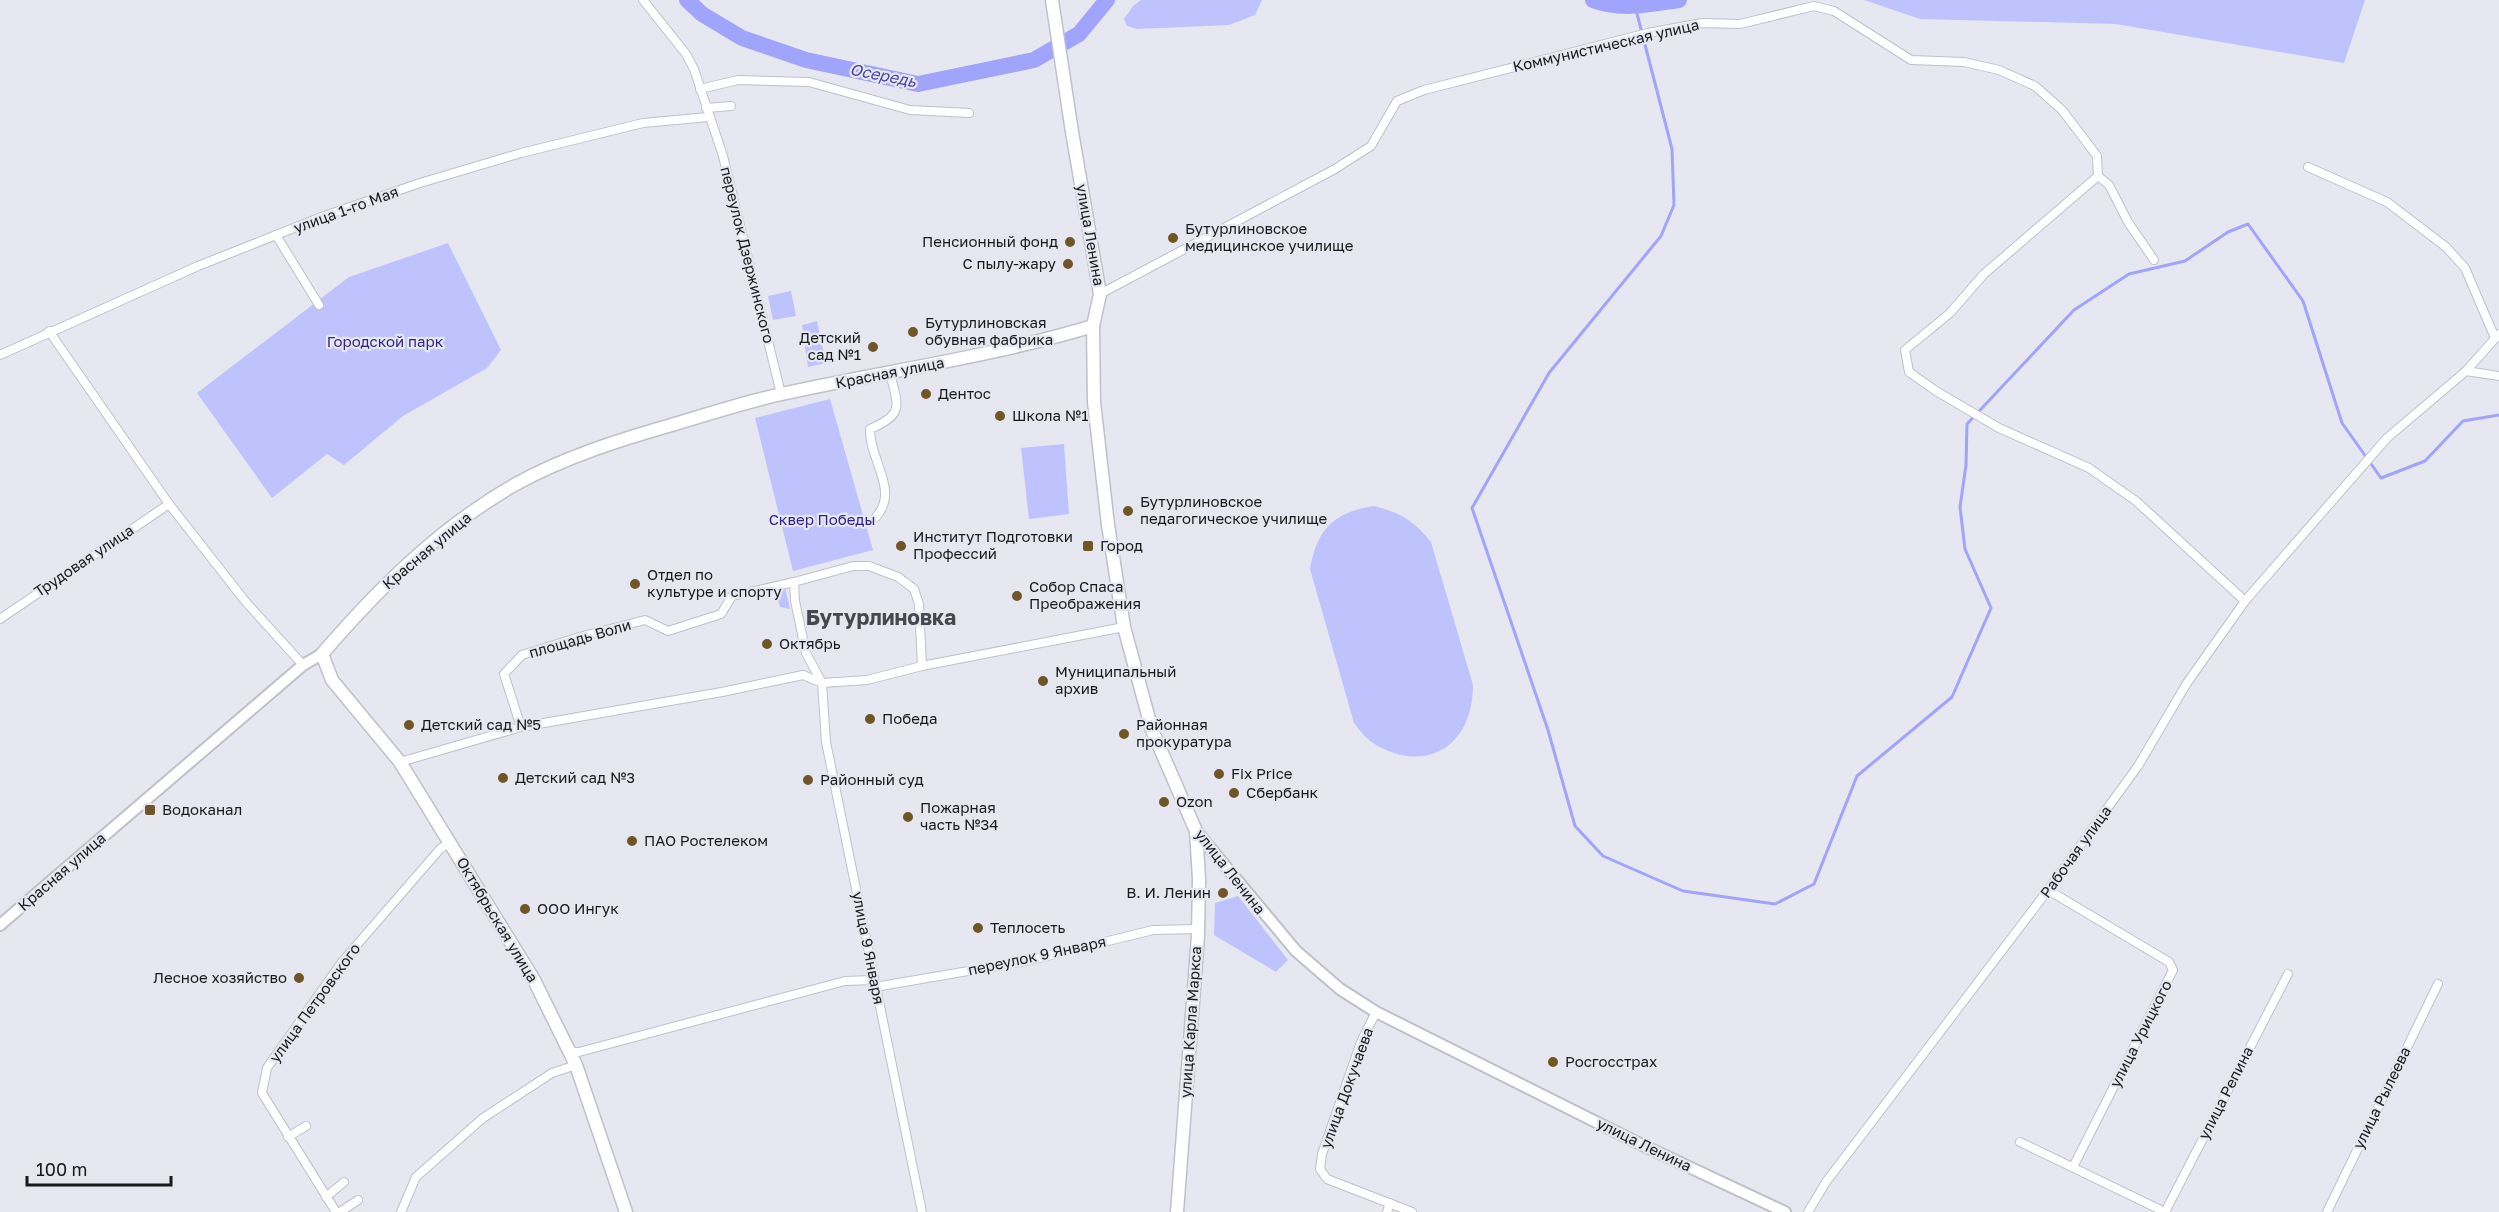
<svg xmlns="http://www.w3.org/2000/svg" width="2499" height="1212" font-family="'Golos Text',sans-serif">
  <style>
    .green { fill: #bfc3fd }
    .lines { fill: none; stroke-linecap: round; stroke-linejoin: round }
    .stream { stroke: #a0a4fb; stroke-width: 3 }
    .river { stroke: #a0a4fb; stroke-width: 16 }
    .street-casing { stroke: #bfc0c8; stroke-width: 10 }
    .secondary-casing { stroke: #bfc0c8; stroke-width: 14 }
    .primary-casing { stroke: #bfc0c8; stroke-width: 15 }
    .street { stroke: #fff; stroke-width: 8 }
    .secondary { stroke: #fff; stroke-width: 10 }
    .primary { stroke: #fff; stroke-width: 12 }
    .poi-dot { fill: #705627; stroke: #e6e7f0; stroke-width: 2 }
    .labels { text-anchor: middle; stroke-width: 4.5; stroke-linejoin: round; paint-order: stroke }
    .street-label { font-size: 15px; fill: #191a1d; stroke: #e6e7f0 }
    .poi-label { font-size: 15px; fill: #191a1d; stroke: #e6e7f0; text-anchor: start }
    .park-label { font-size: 15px; fill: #322487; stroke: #e6e7f0 }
    .water-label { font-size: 16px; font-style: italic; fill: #4b45a9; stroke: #e6e7f0 }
    .district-label { font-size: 21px; font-weight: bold; fill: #47484f; stroke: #e6e7f0 }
  </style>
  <rect width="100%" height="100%" fill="#e6e7f0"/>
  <g class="green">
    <path d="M1141 0H1262L1255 15 1229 25 1137 29 1127 26 1124 19 1133 6Z"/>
    <path d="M1864 0H2365L2344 63 2116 24 1920 19Z"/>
    <path d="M448 243 501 350 487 368 403 416 344 465 327 454 272 498 197 393 349 277Z"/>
    <path d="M791 291 796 316 773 320 768 296Z"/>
    <path d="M817 321 826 363 808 367 802 325Z"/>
    <path d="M830 399 873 550 793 571 755 418Z"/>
    <path d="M1064 444 1069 514 1029 519 1021 448Z"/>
    <path d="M1374 506C1401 513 1413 520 1431 542L1473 685C1473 746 1426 776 1373 743 1365 738 1359 729 1354 723L1310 569C1317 529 1334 512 1374 506Z"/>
    <path d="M785 587 790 609 780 607 777 596Z"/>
    <path d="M1238 896 1288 960 1276 972 1214 935 1215 903Z"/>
  </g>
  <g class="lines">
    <path class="stream" d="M1635 6 1672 149 1674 205 1661 236 1549 373 1472 508 1548 730 1575 826 1603 856 1683 891 1775 904 1814 884 1857 776 1952 697 1991 608 1965 549 1960 507 1966 465 1967 424 2074 310 2129 274 2185 261 2228 232 2248 224 2303 301 2342 423 2381 478 2425 461 2463 421 2499 415"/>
    <g class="river">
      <path d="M687 0 702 14 742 38 806 60 918 84 1034 60 1079 34 1107 0"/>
      <path d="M1593 0C1621 11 1651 4 1679 0"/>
    </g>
    <g class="street-casing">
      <g id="street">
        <path d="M643 0 686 54 694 69 723 156 781 394"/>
        <path d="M700 89 738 80 809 82 910 110 969 113"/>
        <path d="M706 108 731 106"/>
        <path d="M2308 167 2387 202 2446 247 2465 268 2495 338"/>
        <path d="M2098 176 2109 185 2128 222 2154 260"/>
        <path d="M276 235 319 305"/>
        <path d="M1100 294 1335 169 1371 146 1397 101 1424 90 1648 33 1702 23 1740 24 1814 6 1834 11 1911 60 1964 62 1999 70 2035 86 2062 110 2097 156 2098 176 1984 274 1950 313 1905 350 1909 372 1936 391 1999 428 2089 468 2136 501 2245 601"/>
        <path d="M49 331 169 504 245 601 303 665"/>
        <path d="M0 355 198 266 324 216 420 183 521 153 643 123 708 117"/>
        <path d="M2466 371 2499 334"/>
        <path d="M876 517C900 490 869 460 870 429 905 414 898 406 890 373"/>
        <path d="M0 619 169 504"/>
        <path d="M521 727 504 674 522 655 583 636 645 620 668 631 721 614 732 596 794 582"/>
        <path d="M400 762 521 727 722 692 803 675 822 683 867 680 922 666 1124 627"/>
        <path d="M2048 890 2169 962 2173 970 2073 1167"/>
        <path d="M875 987 1027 961 1153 930 1198 929"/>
        <path d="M1376 1012 1361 1042 1322 1154 1320 1169 1327 1179 1412 1212"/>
        <path d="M571 1052H579L845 981 874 980"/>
        <path d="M288 1137 306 1126"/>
        <path d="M2020 1142 2165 1212"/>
        <path d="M326 1197 344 1182"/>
        <path d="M336 1212 262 1093 267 1068 342 962 440 849 450 842"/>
        <path d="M340 1212 358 1200"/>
        <path d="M401 1212 416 1177 483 1118 552 1073 576 1065"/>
        <path d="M922 1212 826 742 822 683 806 653 795 601 794 582 853 566H869L898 577 914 589 919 604 922 666"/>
        <path d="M1387 1212 1390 1203"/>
        <path d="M1808 1212 1826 1182 2048 890 2138 766 2187 683 2245 601 2387 438 2466 371 2499 376"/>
        <path d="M2165 1212 2288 974"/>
        <path d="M2327 1212 2438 984"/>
      </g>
    </g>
    <g class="secondary-casing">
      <g id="secondary">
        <path d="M1196 831 1296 951 1340 989 1376 1012 1640 1144 1785 1212"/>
        <path d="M0 925 303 665 322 654"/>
      </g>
    </g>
    <g class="primary-casing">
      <g id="primary">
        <path d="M1052 0 1072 132 1100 294 1093 326 1094 402 1108 525 1124 627 1152 730 1196 831 1199 879 1198 936 1177 1212"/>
        <path d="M626 1212 576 1065 534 980 400 762 332 680 322 654C378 589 440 527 516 484 563 458 616 441 668 426 706 415 744 402 782 394 886 371 991 357 1093 326"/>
      </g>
    </g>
    <use href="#street" class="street"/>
    <use href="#secondary" class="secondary"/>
    <use href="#primary" class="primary"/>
  </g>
  <g class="poi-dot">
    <circle cx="1173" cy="238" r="6"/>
    <circle cx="1070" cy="242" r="6"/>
    <circle cx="1068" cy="264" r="6"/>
    <circle cx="913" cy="332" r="6"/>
    <circle cx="873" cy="347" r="6"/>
    <circle cx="926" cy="394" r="6"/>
    <circle cx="1000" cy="416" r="6"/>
    <circle cx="1128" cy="511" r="6"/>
    <circle cx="901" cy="546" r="6"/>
    <rect x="1082" y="540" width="12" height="12" rx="3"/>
    <circle cx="635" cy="584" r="6"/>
    <circle cx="1017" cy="596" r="6"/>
    <circle cx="767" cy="644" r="6"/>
    <circle cx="1043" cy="681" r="6"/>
    <circle cx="870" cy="719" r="6"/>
    <circle cx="409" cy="725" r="6"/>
    <circle cx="1124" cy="734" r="6"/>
    <circle cx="1219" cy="774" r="6"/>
    <circle cx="503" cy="778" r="6"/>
    <circle cx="808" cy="780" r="6"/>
    <circle cx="1234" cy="793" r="6"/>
    <circle cx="1164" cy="802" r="6"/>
    <rect x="144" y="804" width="12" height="12" rx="3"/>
    <circle cx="908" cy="817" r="6"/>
    <circle cx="632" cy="841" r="6"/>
    <circle cx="1223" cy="893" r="6"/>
    <circle cx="525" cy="909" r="6"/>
    <circle cx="978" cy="928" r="6"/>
    <circle cx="299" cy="978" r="6"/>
    <circle cx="1553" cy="1062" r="6"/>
  </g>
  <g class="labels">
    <g class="street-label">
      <text transform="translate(1606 46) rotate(-13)" y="5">Коммунистическая улица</text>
      <text transform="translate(346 210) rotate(-20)" y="5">улица 1-го Мая</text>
      <text transform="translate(1090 235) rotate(80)" y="5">улица Ленина</text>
      <text transform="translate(747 255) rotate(76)" y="5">переулок Дзержинского</text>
      <text transform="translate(890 373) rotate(-11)" y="5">Красная улица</text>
      <text transform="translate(427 551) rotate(-40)" y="5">Красная улица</text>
      <text transform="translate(84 561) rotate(-34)" y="5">Трудовая улица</text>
      <text transform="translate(580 639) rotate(-16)" y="5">площадь Воли</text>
      <text transform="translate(2076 852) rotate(-54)" y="5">Рабочая улица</text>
      <text transform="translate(62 872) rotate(-41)" y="5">Красная улица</text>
      <text transform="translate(1230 872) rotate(52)" y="5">улица Ленина</text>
      <text transform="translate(497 920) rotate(59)" y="5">Октябрьская улица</text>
      <text transform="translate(868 948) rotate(79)" y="5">улица 9 Января</text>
      <text transform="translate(1037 956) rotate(-12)" y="5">переулок 9 Января</text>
      <text transform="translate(315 1003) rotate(-54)" y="5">улица Петровского</text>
      <text transform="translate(1191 1022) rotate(-86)" y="5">улица Карла Маркса</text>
      <text transform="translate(2141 1034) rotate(-63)" y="5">улица Урицкого</text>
      <text transform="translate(1347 1088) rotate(-70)" y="5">улица Докучаева</text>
      <text transform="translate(2226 1093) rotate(-63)" y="5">улица Репина</text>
      <text transform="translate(2382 1098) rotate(-64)" y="5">улица Рылеева</text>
      <text transform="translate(1644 1145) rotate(26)" y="5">улица Ленина</text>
    </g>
    <g class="poi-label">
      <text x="1185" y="234">Бутурлиновское<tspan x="1185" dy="17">медицинское училище</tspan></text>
      <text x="1058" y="247" text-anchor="end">Пенсионный фонд</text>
      <text x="1056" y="269" text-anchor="end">С пылу-жару</text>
      <text x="925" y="328">Бутурлиновская<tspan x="925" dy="17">обувная фабрика</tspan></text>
      <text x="861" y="343" text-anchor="end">Детский<tspan x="861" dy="17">сад №1</tspan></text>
      <text x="938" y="399">Дентос</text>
      <text x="1012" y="421">Школа №1</text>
      <text x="1140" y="507">Бутурлиновское<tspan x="1140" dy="17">педагогическое училище</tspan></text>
      <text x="913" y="542">Институт Подготовки<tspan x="913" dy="17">Профессий</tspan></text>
      <text x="1100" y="551">Город</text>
      <text x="647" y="580">Отдел по<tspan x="647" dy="17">культуре и спорту</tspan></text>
      <text x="1029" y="592">Собор Спаса<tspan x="1029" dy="17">Преображения</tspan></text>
      <text x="779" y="649">Октябрь</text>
      <text x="1055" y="677">Муниципальный<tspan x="1055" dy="17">архив</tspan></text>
      <text x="882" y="724">Победа</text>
      <text x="421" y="730">Детский сад №5</text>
      <text x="1136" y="730">Районная<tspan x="1136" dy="17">прокуратура</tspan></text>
      <text x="1231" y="779">Fix Price</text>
      <text x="515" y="783">Детский сад №3</text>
      <text x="820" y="785">Районный суд</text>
      <text x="1246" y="798">Сбербанк</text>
      <text x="1176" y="807">Ozon</text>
      <text x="920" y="813">Пожарная<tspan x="920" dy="17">часть №34</tspan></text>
      <text x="162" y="815">Водоканал</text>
      <text x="644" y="846">ПАО Ростелеком</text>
      <text x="1211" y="898" text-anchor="end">В. И. Ленин</text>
      <text x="537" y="914">ООО Ингук</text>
      <text x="990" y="933">Теплосеть</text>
      <text x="287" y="983" text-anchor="end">Лесное хозяйство</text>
      <text x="1565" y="1067">Росгосстрах</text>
    </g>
    <g class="park-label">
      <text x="385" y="347">Городской парк</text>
      <text x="822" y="525">Сквер Победы</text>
    </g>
    <g class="water-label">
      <text transform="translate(883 75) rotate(11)" y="6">Осередь</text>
    </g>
    <g class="district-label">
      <text x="881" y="625">Бутурлиновка</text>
    </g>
  </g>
  <path d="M27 1176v9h144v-9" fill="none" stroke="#191a1d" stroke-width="3"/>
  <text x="36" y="1176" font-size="18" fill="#191a1d" stroke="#e6e7f0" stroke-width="4.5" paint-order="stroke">100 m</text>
</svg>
